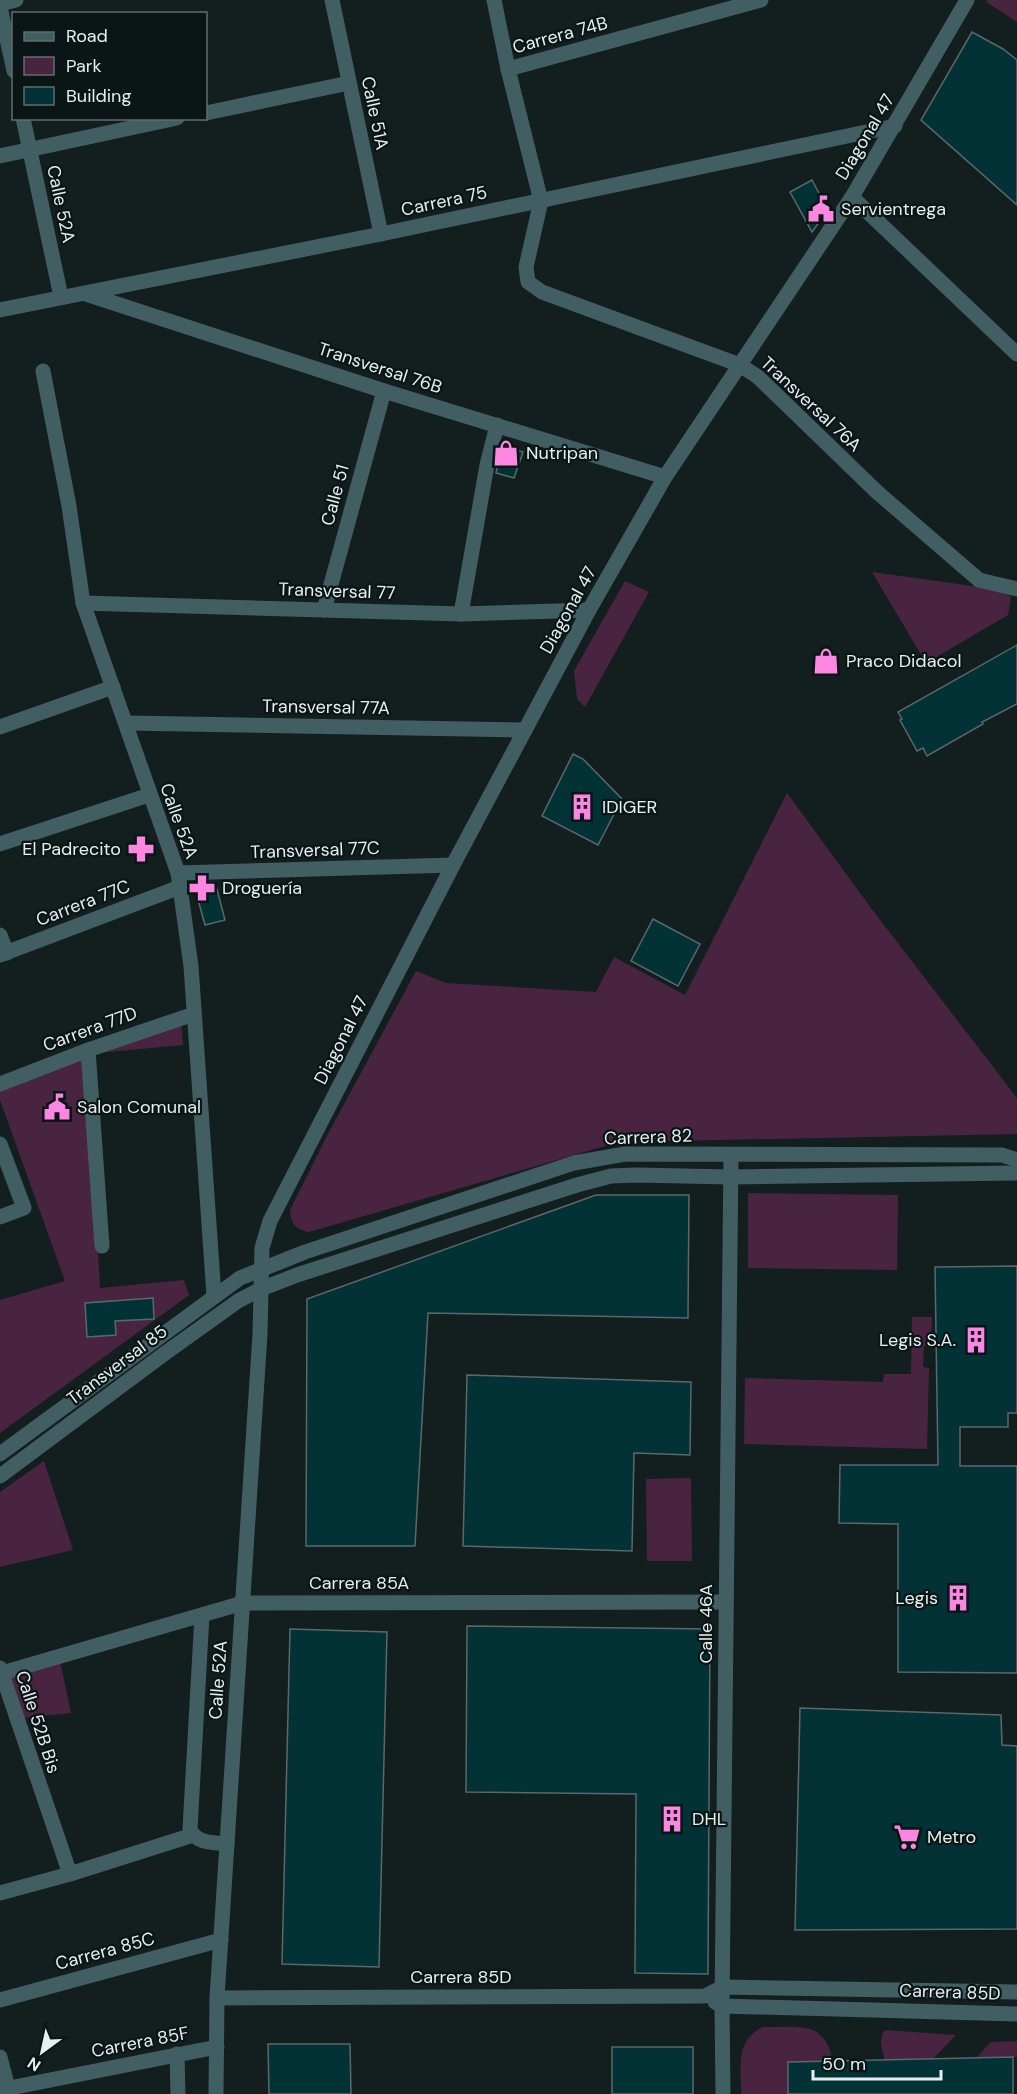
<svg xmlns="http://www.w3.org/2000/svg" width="1017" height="2094" font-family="'DM Sans',sans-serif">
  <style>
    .green { fill: #492440 }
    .building { fill: #033236; stroke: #5b6869; stroke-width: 1.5 }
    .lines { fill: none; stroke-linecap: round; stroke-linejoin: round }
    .minor { stroke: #415f62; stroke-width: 15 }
    .tertiary { stroke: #415f62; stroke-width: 15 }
    .labels { text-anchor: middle; stroke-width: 4.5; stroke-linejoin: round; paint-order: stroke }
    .street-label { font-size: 18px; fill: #e6eeef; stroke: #0a1516 }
    .poi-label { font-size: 18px; fill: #e6eeef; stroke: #0a1516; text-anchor: start }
  </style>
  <rect width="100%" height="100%" fill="#131e1f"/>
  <g class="green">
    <path d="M988 0H1017V22L986 2Z"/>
    <path d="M872 572 1001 590 1011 597 1008 615 926 663Z"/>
    <path d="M625 581 649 592 585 707 577 699 574 671Z"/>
    <path d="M787 793 871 908 1017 1098V1134L619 1142 309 1232C295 1229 291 1224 290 1210L329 1132 416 971 446 983 596 992 614 957 685 995Z"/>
    <path d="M181 1022 183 1045 87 1054 100 1288 184 1280 189 1295 0 1433V1300L65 1281 0 1100V1087L87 1054Z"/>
    <path d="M748 1193 898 1195 897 1270 748 1268Z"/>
    <path d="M912 1317H932L931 1345 924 1346 923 1367 929 1368 927 1449 744 1444 745 1378 883 1382 884 1374H911Z"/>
    <path d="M44 1461 73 1550 0 1567V1492Z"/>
    <path d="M691 1478 692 1561H647L646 1479Z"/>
    <path d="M58 1651 71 1713 22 1718 5 1666Z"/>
    <path d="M763 2027C799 2028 824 2019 833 2061L788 2063V2094H741C741 2067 735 2040 763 2027Z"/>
    <path d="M885 2030 956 2035 933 2059 885 2060C882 2050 878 2040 885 2030Z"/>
    <path d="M1017 2041V2057L976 2058 991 2042Z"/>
  </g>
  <g class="building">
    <path d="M972 32 1003 49 1017 60V205L921 120Z"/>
    <path d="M812 180 828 210 812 232 790 192Z"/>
    <path d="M502 446 523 452 514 478 496 473Z"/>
    <path d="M1017 645V704L982 722 983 724 927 756 923 748 917 751 900 720 902 719 898 712Z"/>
    <path d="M573 754 583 759 622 799 598 845 542 816Z"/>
    <path d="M208 882H215L225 920 205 925 194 885Z"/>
    <path d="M653 919 700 944 678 986 631 961Z"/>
    <path d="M596 1195H689L688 1318 428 1313 415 1546H306L307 1299Z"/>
    <path d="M1017 1266V1413H1008V1427H960V1466H1017V1673L898 1672V1524L839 1523 840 1465H938L935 1267Z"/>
    <path d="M153 1298 154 1319 115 1321 116 1335 87 1337 85 1303Z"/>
    <path d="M467 1375 691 1382 690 1455 634 1453 632 1551 463 1546Z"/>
    <path d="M467 1626 710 1629 708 1974 635 1973 636 1794 466 1792Z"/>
    <path d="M290 1629 387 1632 379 1967 282 1964Z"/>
    <path d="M800 1708 1001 1715 1002 1745 1017 1746V1929L795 1930Z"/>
    <path d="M268 2044H350L351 2094H269Z"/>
    <rect x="612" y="2047" width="81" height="47"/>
    <path d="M1013 2057V2094H788V2062Z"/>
  </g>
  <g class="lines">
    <g class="minor">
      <path d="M332 0 381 234"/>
      <path d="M494 0 508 69 541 201 526 267 528 282 542 292 740 365 758 377 877 492 979 580 1017 589"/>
      <path d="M0 4 16 0"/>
      <path d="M0 7 14 71"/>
      <path d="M508 69 761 0"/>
      <path d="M206 113 349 83"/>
      <path d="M23 118 61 297"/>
      <path d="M0 156 177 118"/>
      <path d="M852 197 1017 354"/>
      <path d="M86 294 384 391 665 477"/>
      <path d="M0 310 381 234 895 126"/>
      <path d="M43 371 69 506 83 603 178 873 191 966 214 1296"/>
      <path d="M83 603 461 614 589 610"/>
      <path d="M324 610 384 391"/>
      <path d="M461 614 487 465 497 425"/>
      <path d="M126 723 525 730"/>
      <path d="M0 727 113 687"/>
      <path d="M0 844 149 795"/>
      <path d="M178 873 453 865"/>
      <path d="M0 935 7 953"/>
      <path d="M0 955 180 887"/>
      <path d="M88 1050 102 1246"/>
      <path d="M0 1084 88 1050 194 1014"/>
      <path d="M0 1144 24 1208 0 1217"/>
      <path d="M202 1615 190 1829C196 1844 213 1842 227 1844"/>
      <path d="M0 1668 70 1874"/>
      <path d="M2 1673 243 1603 726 1602"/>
      <path d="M0 1893 70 1874 193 1835"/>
      <path d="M217 1998 705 1996 723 1987 1017 1992"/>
      <path d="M0 2000 221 1940"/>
      <path d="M715 2002 722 2006 1017 2014"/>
      <path d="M177 2054 178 2094"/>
      <path d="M0 2057 8 2088"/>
      <path d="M0 2090 217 2047"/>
      <path d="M723 2094 722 2006 731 1155"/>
    </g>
    <g class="tertiary">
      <path d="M0 1454 240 1278 305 1252 574 1163 625 1154 1002 1155 1017 1160"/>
      <path d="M0 1476 164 1354 238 1301 261 1289 297 1275 577 1185 611 1176 637 1175 730 1177 1017 1173"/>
      <path d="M216 2094 217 1998 260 1334 262 1248 270 1221 453 865 589 610 665 477 852 197 967 0"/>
    </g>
  </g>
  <defs>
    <g id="civic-bare" transform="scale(2.07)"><path d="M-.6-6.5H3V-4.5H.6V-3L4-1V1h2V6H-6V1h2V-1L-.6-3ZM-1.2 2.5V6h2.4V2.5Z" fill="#fd86e2" stroke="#0a1516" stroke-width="2.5" paint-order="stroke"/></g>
    <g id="shop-bare" transform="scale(2.07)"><path d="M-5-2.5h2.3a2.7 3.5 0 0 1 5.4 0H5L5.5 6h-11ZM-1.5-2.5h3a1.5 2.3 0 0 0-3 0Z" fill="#fd86e2" stroke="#0a1516" stroke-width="2.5" paint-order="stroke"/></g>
    <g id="building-bare" transform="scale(2.07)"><path d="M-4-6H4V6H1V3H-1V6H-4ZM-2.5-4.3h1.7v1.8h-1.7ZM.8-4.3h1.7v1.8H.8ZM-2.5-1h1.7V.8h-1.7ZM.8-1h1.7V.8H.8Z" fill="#fd86e2" stroke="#0a1516" stroke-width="2.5" paint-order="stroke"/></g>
    <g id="pharmacy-bare" transform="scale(2.07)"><path d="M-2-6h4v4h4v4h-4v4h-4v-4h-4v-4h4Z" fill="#fd86e2" stroke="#0a1516" stroke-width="2.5" paint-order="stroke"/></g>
    <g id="supermarket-bare" transform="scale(2.07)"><path d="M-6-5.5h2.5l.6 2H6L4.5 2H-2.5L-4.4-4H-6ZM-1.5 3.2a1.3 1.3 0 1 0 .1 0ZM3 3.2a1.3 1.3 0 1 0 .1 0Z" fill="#fd86e2" stroke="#0a1516" stroke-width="2.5" paint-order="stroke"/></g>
  </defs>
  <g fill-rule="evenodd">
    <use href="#civic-bare" x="821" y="209"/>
    <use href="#shop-bare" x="506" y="453"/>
    <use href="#shop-bare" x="826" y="661"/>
    <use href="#building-bare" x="582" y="807"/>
    <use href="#pharmacy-bare" x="141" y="849"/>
    <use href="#pharmacy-bare" x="202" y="888"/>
    <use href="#civic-bare" x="57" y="1107"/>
    <use href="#building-bare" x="976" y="1340"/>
    <use href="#building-bare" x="958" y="1598"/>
    <use href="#building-bare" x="672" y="1819"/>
    <use href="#supermarket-bare" x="907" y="1837"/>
  </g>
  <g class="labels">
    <g class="street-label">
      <text transform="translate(560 35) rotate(-15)" y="6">Carrera 74B</text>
      <text transform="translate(375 113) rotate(78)" y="6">Calle 51A</text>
      <text transform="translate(865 137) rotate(-59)" y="6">Diagonal 47</text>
      <text transform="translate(444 201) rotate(-12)" y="6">Carrera 75</text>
      <text transform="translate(61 204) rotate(78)" y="6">Calle 52A</text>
      <text transform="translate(380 368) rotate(18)" y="6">Transversal 76B</text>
      <text transform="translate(811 404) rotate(43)" y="6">Transversal 76A</text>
      <text transform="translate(335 495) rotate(-75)" y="6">Calle 51</text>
      <text transform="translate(337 591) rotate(2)" y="6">Transversal 77</text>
      <text transform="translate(568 610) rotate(-61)" y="6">Diagonal 47</text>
      <text transform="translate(326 707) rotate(1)" y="6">Transversal 77A</text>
      <text transform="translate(179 821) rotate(70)" y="6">Calle 52A</text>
      <text transform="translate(315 850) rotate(-2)" y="6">Transversal 77C</text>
      <text transform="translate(83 903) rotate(-21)" y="6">Carrera 77C</text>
      <text transform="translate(90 1029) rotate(-20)" y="6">Carrera 77D</text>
      <text transform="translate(341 1040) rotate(-63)" y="6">Diagonal 47</text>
      <text transform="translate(648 1137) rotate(-2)" y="6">Carrera 82</text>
      <text transform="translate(117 1365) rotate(-37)" y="6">Transversal 85</text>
      <text x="359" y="1589">Carrera 85A</text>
      <text transform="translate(706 1624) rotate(-90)" y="6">Calle 46A</text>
      <text transform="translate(218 1680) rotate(-86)" y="6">Calle 52A</text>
      <text transform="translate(38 1722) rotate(72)" y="6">Calle 52B Bis</text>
      <text transform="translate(105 1951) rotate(-15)" y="6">Carrera 85C</text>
      <text x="461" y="1983">Carrera 85D</text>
      <text transform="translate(950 1992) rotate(2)" y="6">Carrera 85D</text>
      <text transform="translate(140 2042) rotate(-11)" y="6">Carrera 85F</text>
    </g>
    <g class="poi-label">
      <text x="841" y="215">Servientrega</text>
      <text x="526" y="459">Nutripan</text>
      <text x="846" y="667">Praco Didacol</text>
      <text x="602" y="813">IDIGER</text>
      <text x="121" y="855" text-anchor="end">El Padrecito</text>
      <text x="222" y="894">Droguería</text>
      <text x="77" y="1113">Salon Comunal</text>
      <text x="956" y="1346" text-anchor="end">Legis S.A.</text>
      <text x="938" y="1604" text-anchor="end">Legis</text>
      <text x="692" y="1825">DHL</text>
      <text x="927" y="1843">Metro</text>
    </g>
  </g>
  <rect x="12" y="12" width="195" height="108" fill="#0a1516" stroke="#626c6d" stroke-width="1.5"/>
  <rect x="24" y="32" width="30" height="9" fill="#415f62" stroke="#626c6d" stroke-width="1.5"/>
  <text x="66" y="42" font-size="18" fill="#e6eeef">Road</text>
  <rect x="24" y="57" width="30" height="18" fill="#492440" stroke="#626c6d" stroke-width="1.5"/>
  <text x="66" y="72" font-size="18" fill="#e6eeef">Park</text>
  <rect x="24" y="87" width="30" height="18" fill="#033236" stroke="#626c6d" stroke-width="1.5"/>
  <text x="66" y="102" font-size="18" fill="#e6eeef">Building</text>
  <g transform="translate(42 2052) rotate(213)" stroke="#0a1516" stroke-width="4.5" paint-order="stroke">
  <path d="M0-4.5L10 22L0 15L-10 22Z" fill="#e6eeef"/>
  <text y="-9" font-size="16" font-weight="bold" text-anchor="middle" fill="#e6eeef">N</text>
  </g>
  <path d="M813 2070v9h128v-9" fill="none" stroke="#e6eeef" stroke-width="3"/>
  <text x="822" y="2070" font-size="18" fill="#e6eeef" stroke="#0a1516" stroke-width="4.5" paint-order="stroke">50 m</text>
</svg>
